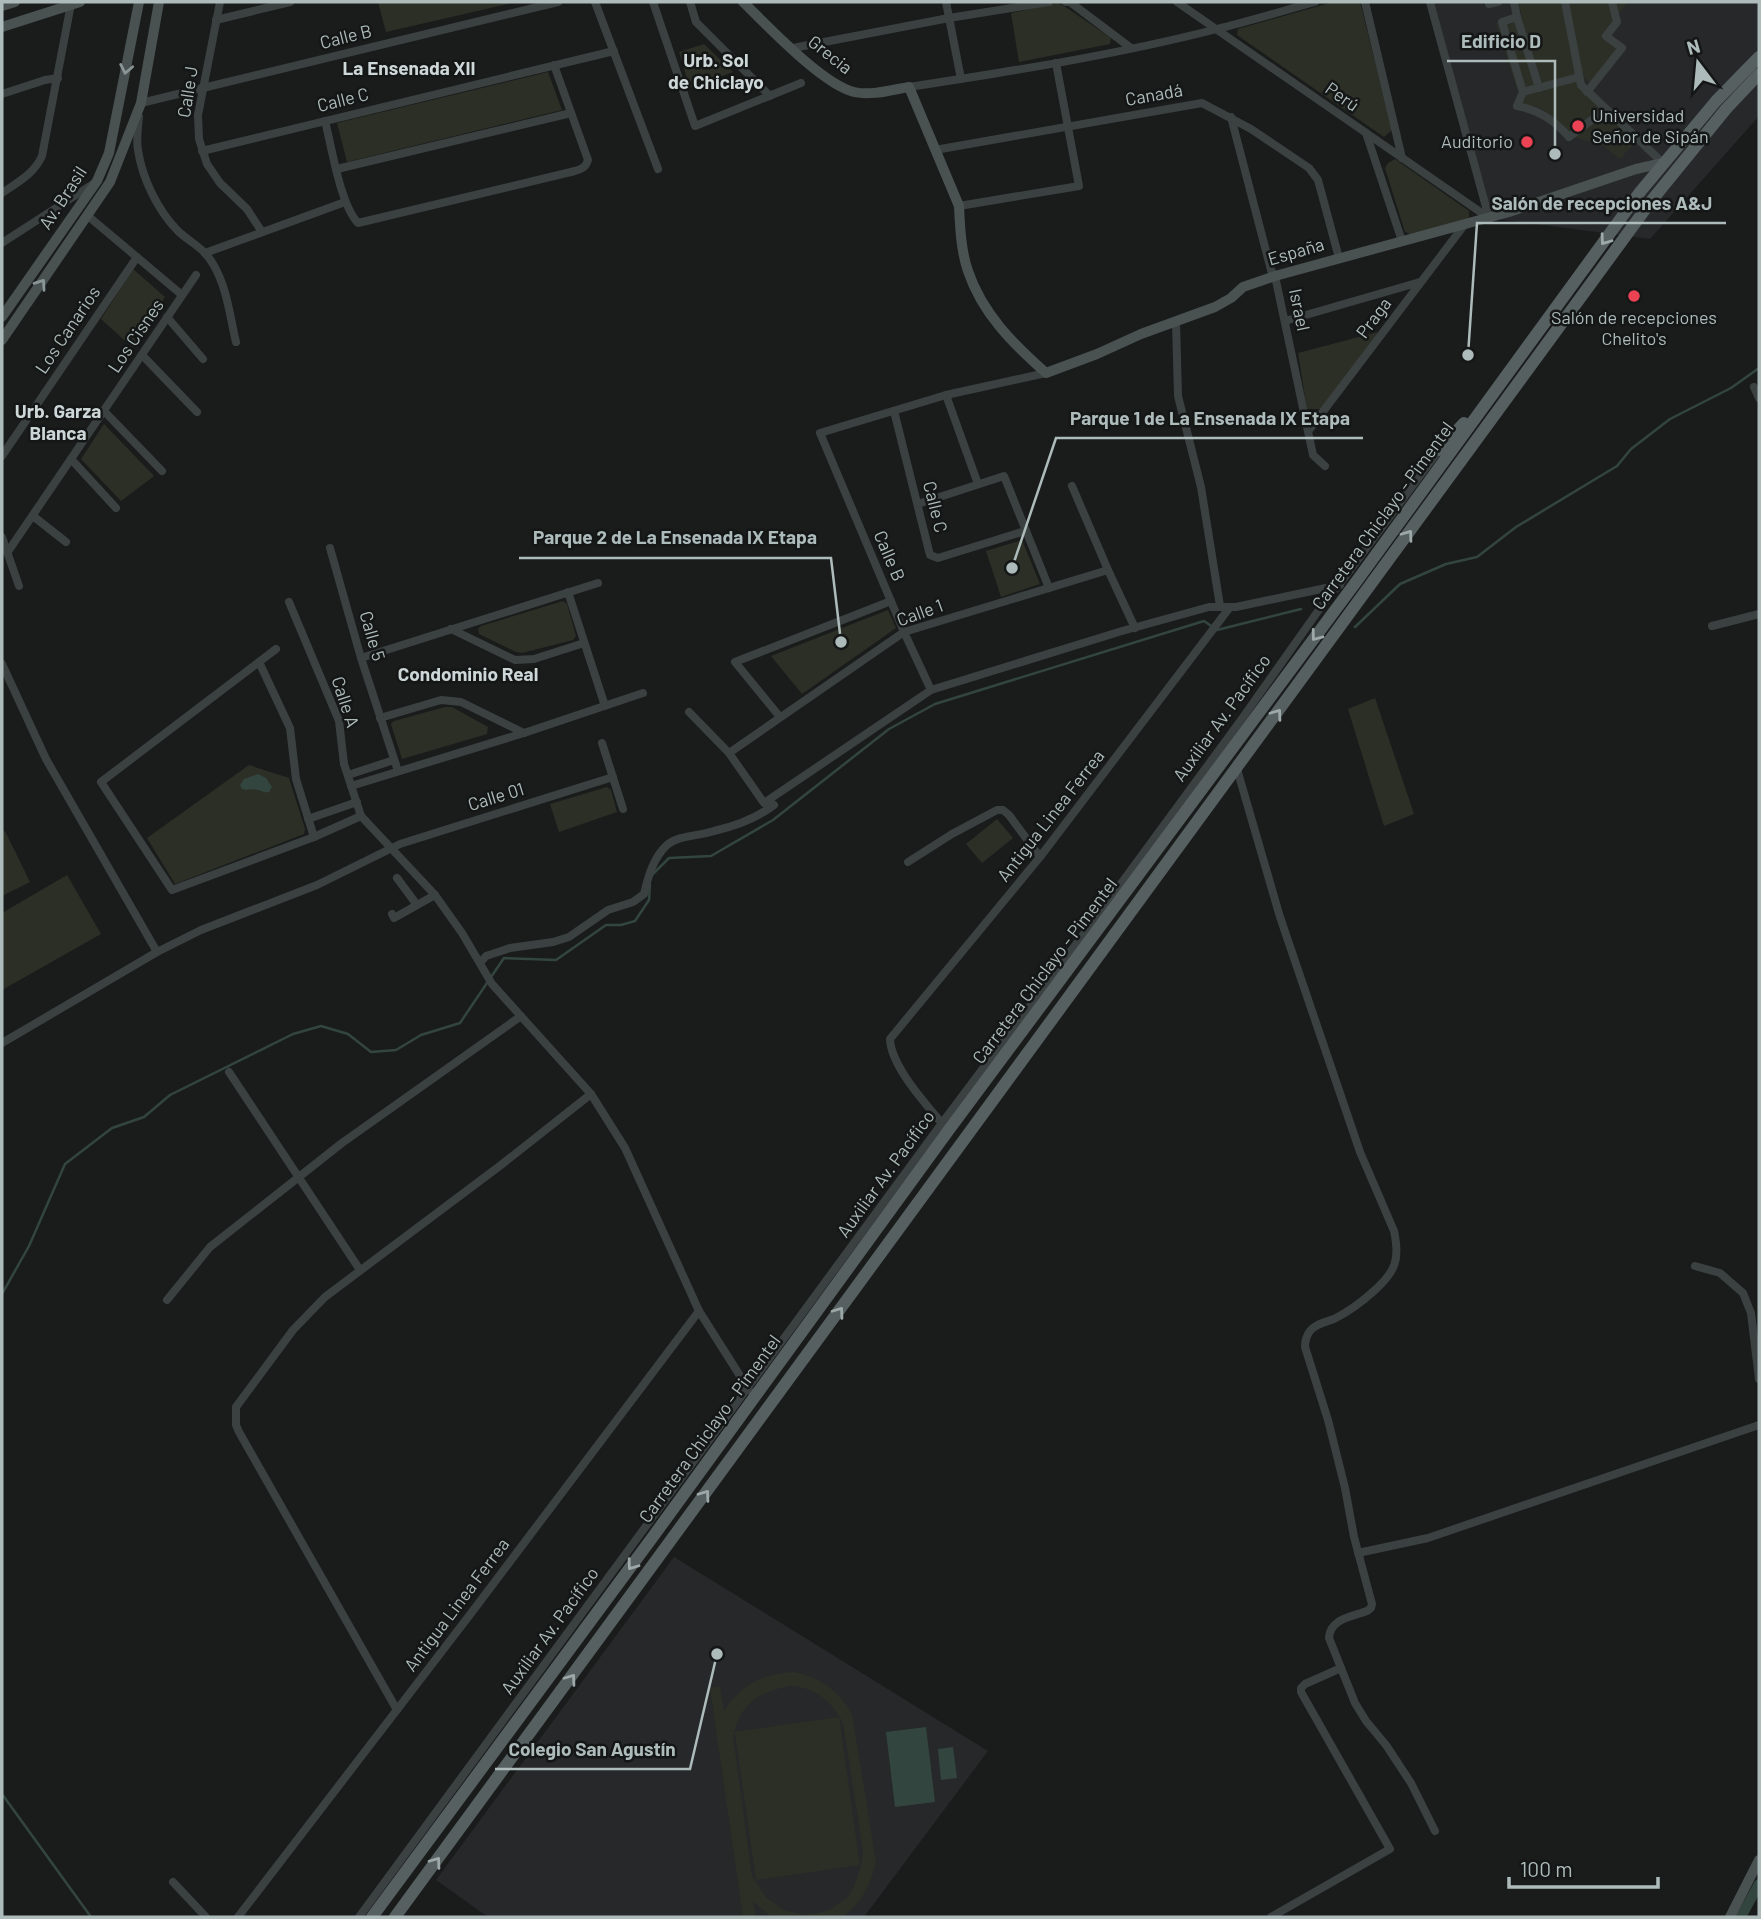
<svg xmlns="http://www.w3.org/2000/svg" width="1761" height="1919" font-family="Barlow,sans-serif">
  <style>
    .built { fill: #262829 }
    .green { fill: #2c2f26; fill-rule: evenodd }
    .water { fill: #33453f }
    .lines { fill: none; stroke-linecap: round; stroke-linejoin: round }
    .stream { stroke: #33453f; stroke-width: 2.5 }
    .canal { stroke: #33453f; stroke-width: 10 }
    .street { stroke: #3b4141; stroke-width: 8 }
    .secondary { stroke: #495151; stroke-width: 10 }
    .primary { stroke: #576060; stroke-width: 12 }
    .oneway { stroke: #8a9695 }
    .oneway2 { stroke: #9ca9a8 }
    .poi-dot { fill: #ec4354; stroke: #151717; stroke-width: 2.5 }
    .labels { text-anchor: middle; stroke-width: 5; stroke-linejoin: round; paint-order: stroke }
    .street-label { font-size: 18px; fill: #adbbba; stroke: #151717 }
    .poi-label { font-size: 18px; fill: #adbbba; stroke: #151717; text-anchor: start }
    .neighbourhood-label { font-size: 19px; font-weight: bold; fill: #ced7d7; stroke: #151717 }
    .leader { fill: none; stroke: #adbbba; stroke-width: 2.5 }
    .callout-dot { fill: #adbbba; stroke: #151717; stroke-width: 2.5 }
    .callout-label { font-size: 19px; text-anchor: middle; font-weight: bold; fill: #adbbba; stroke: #151717; stroke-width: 5; stroke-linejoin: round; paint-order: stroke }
  </style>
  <rect width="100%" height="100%" fill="#1a1c1c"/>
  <g class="built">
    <path d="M1430 2H1759V116L1650 239 1489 218Z"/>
    <path d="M674 1557 988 1751 864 1917H488L436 1880Z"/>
  </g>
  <g class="green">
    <path d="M378 2H517L386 32Z"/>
    <path d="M1333 2H1360L1392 130 1384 137 1237 35 1238 29Z"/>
    <path d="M1518 2H1628L1602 36 1618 49 1591 84 1581 74 1518 92 1496 23 1522 16Z"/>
    <path d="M1058 3 1064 6 1111 38 1110 44 1019 62 1011 13Z"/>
    <path d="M704 44 733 72 690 88 679 52Z"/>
    <path d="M548 72 562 110 347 162 337 123Z"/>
    <path d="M1580 78 1640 137 1620 159 1602 145 1573 137 1552 116 1538 107 1520 103 1519 96Z"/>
    <path d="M1395 159 1469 211V217L1465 221 1410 234 1405 232 1385 168 1388 163Z"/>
    <path d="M133 269 165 297 133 348 101 319Z"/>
    <path d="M1378 332 1321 409H1307L1298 353Z"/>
    <path d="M104 424 154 476 121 501 81 459Z"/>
    <path d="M1022 540 1040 584 1001 597 986 551Z"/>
    <path d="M563 601 567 604 576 636 573 640 522 653 516 652 479 634 478 629 481 626Z"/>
    <path d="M888 610 896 628 802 694 771 656Z"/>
    <path d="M1375 698 1414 814 1384 826 1348 709Z"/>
    <path d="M445 707H452L488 727 487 734 402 759 391 724 394 721Z"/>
    <path d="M249 765 289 778 305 829 304 834 175 884 147 838Z"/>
    <path d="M607 787 611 790 617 812 559 832 550 804Z"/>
    <path d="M997 819 1013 838 982 863 966 844Z"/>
    <path d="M5 831 30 882 2 896V832Z"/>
    <path d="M67 875 101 934 2 990V913Z"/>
    <path d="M793 1672C820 1677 838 1690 852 1714L876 1862C871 1884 861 1905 842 1917H771L753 1901 756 1917H743L710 1688 720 1686 724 1711C741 1685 762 1674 793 1672ZM791 1686C817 1688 831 1701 843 1723L863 1851 862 1862 854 1887 848 1897 829 1910 818 1913 805 1915 784 1910 766 1897 752 1876 733 1736 735 1733 756 1880 860 1865 839 1717 734 1732C742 1702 761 1691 791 1686Z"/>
  </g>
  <g class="water">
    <path d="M258 774 266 778 272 787 269 792C263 793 263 791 258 790 252 788 247 791 242 789L240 785 244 779Z"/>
    <path d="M926 1727 935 1802 895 1807 886 1732Z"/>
    <path d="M953 1747 957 1778 941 1780 938 1749Z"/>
  </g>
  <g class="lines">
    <g class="stream">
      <path d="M1355 627 1400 584 1446 564 1477 557 1516 527 1617 466 1631 449 1670 419 1731 388 1759 368"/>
      <path d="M652 875 669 858 711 856 773 820 889 729 935 704 1204 621 1217 630 1301 609"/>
      <path d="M491 977 504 958 556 960 606 925H621L635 921 649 900 650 884"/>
      <path d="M2 1294 29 1246 65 1164 112 1128 144 1117 170 1095 293 1034 321 1026 348 1034 371 1052 396 1050 421 1035 460 1023 487 983"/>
      <path d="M2 1794 91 1917"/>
    </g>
    <path class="canal" d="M1741 1917 1759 1884"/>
    <g class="street">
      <path d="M220 2 198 115 199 139 207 164 220 183 247 209 262 232"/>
      <path d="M595 2 658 169"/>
      <path d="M653 2 695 126 801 83"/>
      <path d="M690 2 696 22 770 96"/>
      <path d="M946 2 961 79"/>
      <path d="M1066 2H1070L1131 48"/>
      <path d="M1177 2 1489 218"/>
      <path d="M1365 2 1402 158"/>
      <path d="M1430 2 1489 218"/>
      <path d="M1514 2 1517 17 1502 22 1523 92 1517 106C1539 110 1554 120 1569 137L1605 110"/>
      <path d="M1565 2 1581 85 1663 163"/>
      <path d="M1489 4 1498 2"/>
      <path d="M1517 17 1539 88"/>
      <path d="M216 20 290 2"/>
      <path d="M793 48 949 18 1049 2"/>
      <path d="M909 87C1012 71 1116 55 1217 29 1250 21 1282 11 1315 2"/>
      <path d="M1523 92 1579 77"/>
      <path d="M1587 92 1622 48 1606 36 1617 22 1612 2"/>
      <path d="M2 94 45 80 58 78"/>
      <path d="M140 105 141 103 558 2"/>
      <path d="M139 117C138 128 136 139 138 150 142 178 158 211 178 231 192 244 203 247 213 264 227 287 230 317 236 342"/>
      <path d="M1231 117 1271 270 1275 276 1313 455 1325 466"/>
      <path d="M325 121C332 148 340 204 358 223L575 171C582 169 586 167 588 160L554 65"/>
      <path d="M1366 133 1402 241"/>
      <path d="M935 150 1202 103 1251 129 1309 168 1318 180 1339 258"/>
      <path d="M202 151 614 51"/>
      <path d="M337 169 571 113"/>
      <path d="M2 193C18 182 34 174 42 156L71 4"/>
      <path d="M959 206 1079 186 1056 63"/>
      <path d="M88 216 182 295"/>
      <path d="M2 243 93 184"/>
      <path d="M205 253 345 202"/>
      <path d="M167 317 203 359"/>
      <path d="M1285 321 1420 282"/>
      <path d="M1176 322 1178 396 1201 487 1220 606"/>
      <path d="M142 355 197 412"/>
      <path d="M1754 387 1759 398"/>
      <path d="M946 395 978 484"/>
      <path d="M104 411 162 471"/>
      <path d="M894 411 930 555 938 558 1025 531"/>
      <path d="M1309 430 1465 224"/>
      <path d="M2 456 137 257"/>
      <path d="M71 459 116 508"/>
      <path d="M1072 486 1108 570 1135 628"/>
      <path d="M918 504 1004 476 1049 588"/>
      <path d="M33 516 66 542"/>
      <path d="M2 537 19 586"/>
      <path d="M330 548 361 658 398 771"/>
      <path d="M7 553 196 275"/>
      <path d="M568 592 605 706"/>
      <path d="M289 602 339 721 344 764 361 816 435 895 462 933 492 984 591 1094 625 1148 699 1311 749 1390"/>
      <path d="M1712 626 1759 614"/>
      <path d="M451 629 515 660 534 659 584 643"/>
      <path d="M276 649 101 782 172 890 314 837 361 816"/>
      <path d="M361 658 598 583"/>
      <path d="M259 662 290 728 296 779 314 837"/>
      <path d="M2 664 46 759 157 952"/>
      <path d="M931 690 904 632 820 433 946 395 1046 373"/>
      <path d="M689 712 729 753 764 803 931 690 1122 631 1209 607H1236L1340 585"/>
      <path d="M780 717 735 662 891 601"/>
      <path d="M380 718 441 700 461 702 524 733"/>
      <path d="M602 743 623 809"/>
      <path d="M729 753 904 632 1108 570"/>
      <path d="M1237 769 1280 917 1360 1152 1394 1231C1400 1259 1396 1271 1375 1290 1363 1301 1350 1311 1334 1319 1326 1322 1315 1324 1310 1331 1306 1336 1305 1341 1305 1347L1328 1420 1345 1488 1354 1537 1372 1604 1371 1608 1367 1611C1351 1617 1330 1619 1329 1638L1355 1703 1366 1721 1386 1745 1411 1783 1435 1831"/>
      <path d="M348 775 394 760"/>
      <path d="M351 786 524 733 643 693"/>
      <path d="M308 819 357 802"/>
      <path d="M908 862 952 834 997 810H1003L1009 815 1040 857"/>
      <path d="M397 878 417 905"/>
      <path d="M392 914 394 918 435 895"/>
      <path d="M480 963 486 956 510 948 553 942 569 937 608 910 633 902 644 894C648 877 653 858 667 845 679 835 699 836 714 831 736 826 757 818 774 805"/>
      <path d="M2 1043 157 952 201 930 317 885 400 844 613 777"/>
      <path d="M229 1072 360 1270"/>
      <path d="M945 1127C927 1105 891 1067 890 1039L1040 857 1230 607"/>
      <path d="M1695 1266 1720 1273 1743 1293 1751 1313 1759 1379"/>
      <path d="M167 1300 210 1247 342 1143 521 1016"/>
      <path d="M1358 1553 1428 1538 1759 1425"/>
      <path d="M397 1710 239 1432 236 1425V1407L293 1330 325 1297 501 1165 591 1094"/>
      <path d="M173 1882 206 1917"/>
      <path d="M238 1917 472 1612 699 1311"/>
      <path d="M359 1917 942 1123 1104 907 1241 720 1323 604 1339 585 1439 450"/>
      <path d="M1271 1917 1390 1849 1301 1692V1688L1305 1684 1341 1668"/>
    </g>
    <g class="secondary">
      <path d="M743 2C768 26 822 84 854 92 871 96 891 90 909 87L959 206C960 227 961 251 968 271 982 313 1013 344 1046 373L1097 354 1141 334 1215 307 1231 298 1243 287 1275 276 1509 212 1636 169 1663 163"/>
      <path d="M2 6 15 2"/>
      <path d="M2 27 80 2"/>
      <path d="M2 317 97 181 109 153 139 2"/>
      <path d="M2 340 110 182 141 103 159 2"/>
      <path d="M1730 1917 1759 1860"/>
    </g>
    <g class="primary">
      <path d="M1439 450 1464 423"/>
      <path d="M372 1917 652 1538 948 1131 1356 582 1640 192 1716 101 1759 57"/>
      <path d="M395 1917 1652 200 1726 109 1759 74"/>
    </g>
  </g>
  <defs><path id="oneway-chevron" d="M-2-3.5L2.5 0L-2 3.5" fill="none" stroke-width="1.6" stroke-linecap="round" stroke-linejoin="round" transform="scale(1.75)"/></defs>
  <g class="oneway">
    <use href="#oneway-chevron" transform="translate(126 69) rotate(101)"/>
    <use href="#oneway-chevron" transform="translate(41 284) rotate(-55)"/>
  </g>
  <g class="oneway2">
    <use href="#oneway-chevron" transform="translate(1605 240) rotate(126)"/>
    <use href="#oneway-chevron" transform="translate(1408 535) rotate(-54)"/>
    <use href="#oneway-chevron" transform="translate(1316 636) rotate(127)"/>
    <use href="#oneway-chevron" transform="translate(1277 714) rotate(-54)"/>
    <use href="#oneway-chevron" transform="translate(839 1312) rotate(-54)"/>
    <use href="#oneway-chevron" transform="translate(705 1495) rotate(-54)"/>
    <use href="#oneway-chevron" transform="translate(632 1565) rotate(126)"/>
    <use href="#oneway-chevron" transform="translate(571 1679) rotate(-54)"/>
    <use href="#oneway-chevron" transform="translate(436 1862) rotate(-54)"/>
  </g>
  <g class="poi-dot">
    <circle cx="1578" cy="126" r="7"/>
    <circle cx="1527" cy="142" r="7"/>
    <circle cx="1634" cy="296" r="7"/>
  </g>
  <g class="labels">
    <g class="street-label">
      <text transform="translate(346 37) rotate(-14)" y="6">Calle B</text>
      <text transform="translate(830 55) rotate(38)" y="6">Grecia</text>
      <text transform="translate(188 92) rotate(-81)" y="6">Calle J</text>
      <text transform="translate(1154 95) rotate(-10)" y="6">Canadá</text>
      <text transform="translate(1342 97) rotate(35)" y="6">Perú</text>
      <text transform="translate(343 100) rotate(-14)" y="6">Calle C</text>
      <text transform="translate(63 198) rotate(-57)" y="6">Av. Brasil</text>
      <text transform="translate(1296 252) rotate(-16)" y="6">España</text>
      <text transform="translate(1299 310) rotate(78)" y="6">Israel</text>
      <text transform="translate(1374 318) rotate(-53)" y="6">Praga</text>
      <text transform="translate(68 330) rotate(-56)" y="6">Los Canarios</text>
      <text transform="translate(136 336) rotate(-56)" y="6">Los Cisnes</text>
      <text transform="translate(935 507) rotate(76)" y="6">Calle C</text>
      <text transform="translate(1383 516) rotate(-54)" y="6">Carretera Chiclayo - Pimentel</text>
      <text transform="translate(889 556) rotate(67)" y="6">Calle B</text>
      <text transform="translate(920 613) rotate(-20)" y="6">Calle 1</text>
      <text transform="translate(372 636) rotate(74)" y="6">Calle 5</text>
      <text transform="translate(345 702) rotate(72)" y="6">Calle A</text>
      <text transform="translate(1222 718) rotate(-54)" y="6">Auxiliar Av. Pacífico</text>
      <text transform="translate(496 797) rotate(-17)" y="6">Calle 01</text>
      <text transform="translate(1051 816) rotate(-52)" y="6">Antigua Linea Ferrea</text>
      <text transform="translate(1045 971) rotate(-53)" y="6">Carretera Chiclayo - Pimentel</text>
      <text transform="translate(886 1174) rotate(-54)" y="6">Auxiliar Av. Pacífico</text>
      <text transform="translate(710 1429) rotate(-54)" y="6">Carretera Chiclayo - Pimentel</text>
      <text transform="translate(457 1605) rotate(-53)" y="6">Antigua Linea Ferrea</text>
      <text transform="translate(550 1631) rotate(-54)" y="6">Auxiliar Av. Pacífico</text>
    </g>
    <g class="poi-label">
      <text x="1592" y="122">Universidad<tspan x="1592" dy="21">Señor de Sipán</tspan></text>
      <text x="1513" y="148" text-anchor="end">Auditorio</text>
      <text x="1634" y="324" text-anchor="middle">Salón de recepciones<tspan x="1634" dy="21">Chelito's</tspan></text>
    </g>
    <g class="neighbourhood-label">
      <text x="716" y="67">Urb. Sol<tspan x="716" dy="22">de Chiclayo</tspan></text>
      <text x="409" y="75">La Ensenada XII</text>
      <text x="58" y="418">Urb. Garza<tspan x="58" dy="22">Blanca</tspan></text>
      <text x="468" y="681">Condominio Real</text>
    </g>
  </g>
  <path class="leader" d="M1555 154L1555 61H1447M1468 355L1477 223H1726M1012 568L1056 438H1363M841 642L831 558H519M717 1654L690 1769H495"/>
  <g class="callout-dot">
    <circle cx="1555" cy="154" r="7"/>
    <circle cx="1468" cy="355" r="7"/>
    <circle cx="1012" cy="568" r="7"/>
    <circle cx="841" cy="642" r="7"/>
    <circle cx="717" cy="1654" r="7"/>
  </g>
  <g class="callout-label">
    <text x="1501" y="48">Edificio D</text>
    <text x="1602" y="210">Salón de recepciones A&amp;J</text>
    <text x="1210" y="425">Parque 1 de La Ensenada IX Etapa</text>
    <text x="675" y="544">Parque 2 de La Ensenada IX Etapa</text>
    <text x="592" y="1756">Colegio San Agustín</text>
  </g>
  <rect width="1761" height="1919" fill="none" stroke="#adbbba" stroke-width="7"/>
  <g transform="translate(1698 63) rotate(344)" stroke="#151717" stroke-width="5" paint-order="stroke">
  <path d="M0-5L12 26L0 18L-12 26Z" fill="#adbbba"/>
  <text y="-10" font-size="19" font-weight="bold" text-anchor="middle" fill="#adbbba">N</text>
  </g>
  <path d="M1509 1877v10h149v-10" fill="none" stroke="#adbbba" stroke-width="3.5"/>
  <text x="1520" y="1877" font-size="21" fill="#adbbba" stroke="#151717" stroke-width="5" paint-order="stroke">100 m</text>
</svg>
